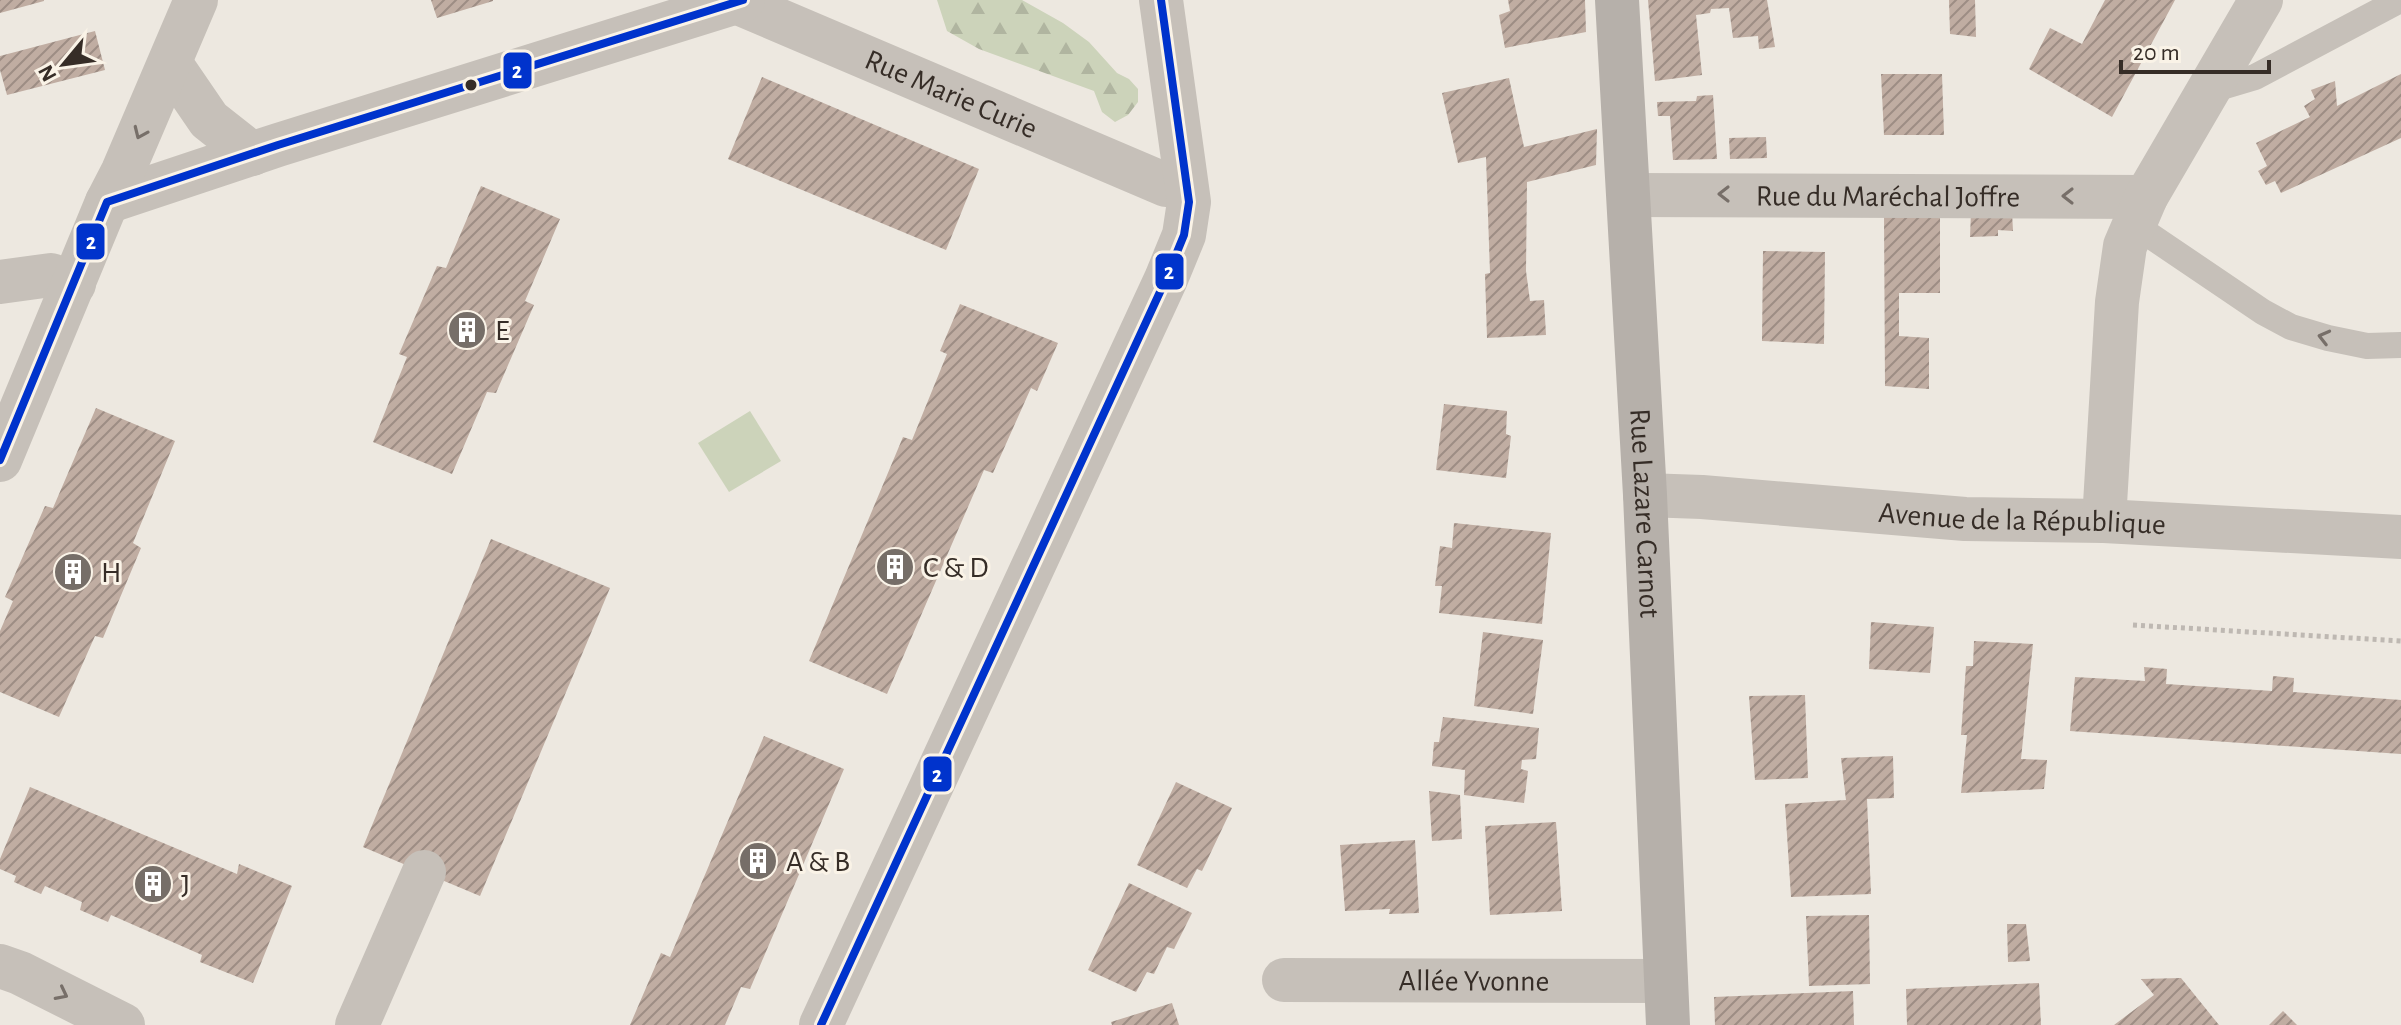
<svg xmlns="http://www.w3.org/2000/svg" width="2401" height="1025" font-family="'Alegreya Sans',sans-serif">
  <style>
    .green { fill: #ccd3ba }
    .forest { fill: url(#forest-firs) }
    .building { fill: url(#building-hatch) }
    .lines { fill: none; stroke-linecap: round; stroke-linejoin: round }
    .path { stroke: #beb8b2; stroke-width: 5; stroke-dasharray: 4 4; stroke-linecap: butt }
    .lane { stroke: #c6c0b9; stroke-width: 26 }
    .street { stroke: #c6c0b9; stroke-width: 44 }
    .secondary { stroke: #b6b0aa; stroke-width: 44 }
    .bus-1-casing { stroke: #faf3e7; stroke-width: 14 }
    .bus-1 { stroke: #03c; stroke-width: 8 }
    .oneway { stroke: #776f69 }
    .bus-dot { fill: #362d27; stroke: #faf3e7; stroke-width: 3 }
    .labels { text-anchor: middle; stroke-width: 6; stroke-linejoin: round; paint-order: stroke }
    .street-label { font-size: 30px; fill: #362d27; stroke: #faf3e7 }
    .poi-label { font-size: 30px; fill: #362d27; stroke: #faf3e7; text-anchor: start }
    .line-badge { stroke: #faf3e7; stroke-width: 3 }
    .badge-label { font-size: 22px; text-anchor: middle; font-weight: bold; fill: #fff }
  </style>
  <defs>
    <pattern id="forest-firs" width="22" height="20" patternUnits="userSpaceOnUse" patternTransform="scale(2)"><rect width="22" height="20" fill="#ccd3ba"/><path d="M5 1l3.5 6h-7zM16 11l3.5 6h-7z" fill="#b0b5a0"/></pattern>
    <pattern id="building-hatch" width="6" height="6" patternUnits="userSpaceOnUse" patternTransform="scale(2)"><rect width="6" height="6" fill="#c0ada2"/><path d="M-1 1l2-2M0 6l6-6M5 7l2-2" fill="none" stroke="#9d8d84"/></pattern>
  </defs>
  <rect width="100%" height="100%" fill="#ede8e0"/>
  <path class="green" d="M750 411 781 461 729 492 698 443Z"/>
  <path class="forest" d="M937 0H1022L1063 23 1089 42 1117 73 1129 79 1138 89V102L1128 115 1115 122 1102 112 1094 91 979 49 947 31Z"/>
  <g class="building">
    <path d="M0 0H44V1L0 13Z"/>
    <path d="M431 0H493V1L437 18Z"/>
    <path d="M1508 0H1585L1586 32 1505 48 1499 15 1510 11Z"/>
    <path d="M1648 0H1767L1775 47 1759 49 1758 36 1733 38 1729 8 1711 9 1710 13 1696 15 1702 75 1655 81Z"/>
    <path d="M1949 0H1975L1976 37 1950 34Z"/>
    <path d="M2105 0H2175L2112 117 2029 69 2050 28 2082 44Z"/>
    <path d="M95 31 105 70 7 95 0 70V56Z"/>
    <path d="M1881 74H1942L1944 135H1884Z"/>
    <path d="M2401 74V138L2281 193 2275 181 2266 185 2258 171 2267 166 2256 143 2310 117 2304 106 2315 99 2311 90 2335 81 2337 106Z"/>
    <path d="M762 77 979 169 946 250 728 159Z"/>
    <path d="M1509 78 1524 147 1597 129 1596 165 1527 182 1526 271 1530 301 1544 300 1546 335 1487 338 1485 274 1490 273 1486 157 1458 163 1442 93Z"/>
    <path d="M1713 95 1717 159 1673 160 1670 116H1658L1657 102 1696 101 1697 96Z"/>
    <path d="M1766 137 1767 158 1730 159 1729 138Z"/>
    <path d="M481 186 560 219 525 301 534 305 496 393 487 392 452 474 373 442 407 357 399 354 437 266 446 268Z"/>
    <path d="M1940 212V293H1899V336L1929 338V389L1885 386 1884 214Z"/>
    <path d="M1971 212H2012L2013 231 1998 230V236L1970 237Z"/>
    <path d="M1763 251 1825 252 1824 344 1762 341Z"/>
    <path d="M960 304 1058 343 1037 391 1031 388 993 473 984 470 887 694 809 661 903 437 912 440 947 354 940 351Z"/>
    <path d="M1444 404 1507 411 1506 434 1511 436 1506 478 1436 470Z"/>
    <path d="M96 408 175 441 133 543 141 548 103 638 95 636 59 717 0 692V631L13 601 5 597 45 506 53 508Z"/>
    <path d="M1454 523 1551 533 1542 624 1439 613 1442 586H1435L1440 546 1452 548Z"/>
    <path d="M491 539 610 588 480 896 363 847Z"/>
    <path d="M1871 622 1934 627 1930 673 1869 669Z"/>
    <path d="M1483 632 1543 640 1533 714 1474 706Z"/>
    <path d="M1974 641 2033 644 2021 759 2047 760 2044 789 1961 793 1967 735H1961L1966 666H1973Z"/>
    <path d="M2144 667 2167 669 2166 684 2272 691 2273 676 2294 678 2293 692 2401 700V754L2070 731 2075 677 2145 681Z"/>
    <path d="M1805 695 1808 778 1755 780 1749 696Z"/>
    <path d="M1443 717 1539 728 1536 759 1522 760 1521 769 1528 771 1524 803 1464 795 1465 770 1432 766 1434 742H1439Z"/>
    <path d="M764 736 844 769 750 989 741 987 725 1025H630L661 953 670 957Z"/>
    <path d="M1893 756 1894 798 1867 799 1871 894 1791 897 1785 804 1846 800 1841 758Z"/>
    <path d="M1176 782 1232 808 1202 871 1197 869 1187 888 1137 865Z"/>
    <path d="M30 787 237 874 239 864 292 886 253 983 200 962 202 955 111 915 108 922 80 910 82 902 45 886 41 894 14 882 16 876 0 869V859Z"/>
    <path d="M1429 791 1460 795 1462 839 1432 841Z"/>
    <path d="M1556 822 1562 911 1490 915 1485 826Z"/>
    <path d="M1415 840 1419 913 1389 914 1390 909 1345 911 1340 845Z"/>
    <path d="M1129 883 1192 913 1174 949 1167 947 1154 974 1147 972 1136 992 1088 970Z"/>
    <path d="M1869 915 1870 984 1809 986 1806 916Z"/>
    <path d="M2007 924H2026L2030 961 2008 962Z"/>
    <path d="M2181 978 2219 1025H2114L2154 995 2141 979Z"/>
    <path d="M2039 983 2041 1025H1907L1906 989Z"/>
    <path d="M1853 991 1854 1025H1715L1714 997Z"/>
    <path d="M1172 1003 1179 1025H1112L1111 1022Z"/>
    <path d="M2283 1011 2297 1025H2269Z"/>
  </g>
  <g class="lines">
    <path class="path" d="M2133 625 2401 641"/>
    <g class="lane">
      <path d="M2208 91 2255 77 2400 0"/>
      <path d="M2133 224 2263 312 2291 327 2328 338 2367 346 2401 345"/>
    </g>
    <g class="street">
      <path id="s1" d="M736 2 1166 185"/>
      <path d="M170 63 209 120 252 154"/>
      <path id="s2" d="M1630 195 2146 197"/>
      <path d="M107 202 278 145 743 0"/>
      <path d="M0 282 51 275 74 284"/>
      <path d="M0 460 107 202 123 171 196 0"/>
      <path id="s3" d="M1645 495 1702 497 1965 519 2104 521 2401 537"/>
      <path d="M2104 521 2117 302 2125 246 2146 197 2261 0"/>
      <path d="M0 966 20 973 123 1025"/>
      <path id="s4" d="M1284 980 1666 981"/>
      <path d="M357 1025 424 872"/>
      <path d="M821 1025 1166 279 1184 235 1189 202 1161 0"/>
    </g>
    <path class="secondary" id="s5" d="M1617 0 1645 495 1668 1025"/>
    <g class="bus-1-casing">
      <g id="bus-1">
        <path d="M0 460 107 202 278 145 743 0"/>
        <path d="M821 1025 1166 279 1184 235 1189 202 1161 0"/>
      </g>
    </g>
    <use href="#bus-1" class="bus-1"/>
  </g>
  <defs><path id="oneway-chevron" d="M-2-3.5L2.5 0L-2 3.5" fill="none" stroke-width="1.6" stroke-linecap="round" stroke-linejoin="round" transform="scale(2)"/></defs>
  <g class="oneway">
    <use href="#oneway-chevron" transform="translate(140 133) rotate(114)"/>
    <use href="#oneway-chevron" transform="translate(1724 194) rotate(-180)"/>
    <use href="#oneway-chevron" transform="translate(2068 196) rotate(-180)"/>
    <use href="#oneway-chevron" transform="translate(2324 337) rotate(-166)"/>
    <use href="#oneway-chevron" transform="translate(62 994) rotate(27)"/>
  </g>
  <defs>
    <g id="building-disc" transform="scale(2)"><circle r="9.5" fill="#766e68" stroke="#faf3e7"/><path d="M-4-6H4V6H1V3H-1V6H-4ZM-2.5-4.3h1.7v1.8h-1.7ZM.8-4.3h1.7v1.8H.8ZM-2.5-1h1.7V.8h-1.7ZM.8-1h1.7V.8H.8Z" fill="#fff"/></g>
  </defs>
  <g fill-rule="evenodd">
    <use href="#building-disc" x="467" y="330"/>
    <use href="#building-disc" x="895" y="567"/>
    <use href="#building-disc" x="73" y="572"/>
    <use href="#building-disc" x="758" y="861"/>
    <use href="#building-disc" x="153" y="884"/>
  </g>
  <circle class="bus-dot" cx="471" cy="85" r="7"/>
  <g class="labels">
    <g class="street-label">
      <text dy="10" stroke="none"><textPath href="#s1" startOffset="234">Rue Marie Curie</textPath></text>
      <text dy="10" stroke="none"><textPath href="#s2" startOffset="258">Rue du Maréchal Joffre</textPath></text>
      <text dy="10" stroke="none"><textPath href="#s5" startOffset="514">Rue Lazare Carnot</textPath></text>
      <text dy="10" stroke="none"><textPath href="#s3" startOffset="378">Avenue de la République</textPath></text>
      <text dy="10" stroke="none"><textPath href="#s4" startOffset="190">Allée Yvonne</textPath></text>
    </g>
    <g class="poi-label">
      <text x="495" y="340">E</text>
      <text x="923" y="577">C &amp; D</text>
      <text x="101" y="582">H</text>
      <text x="786" y="871">A &amp; B</text>
      <text x="181" y="894">J</text>
    </g>
  </g>
  <g class="line-badge">
    <rect x="502" y="51" width="31" height="39" rx="8" fill="#03c"/>
    <rect x="75" y="222" width="31" height="39" rx="8" fill="#03c"/>
    <rect x="1154" y="252" width="31" height="39" rx="8" fill="#03c"/>
    <rect x="922" y="755" width="31" height="38" rx="8" fill="#03c"/>
  </g>
  <g class="badge-label">
    <text x="517" y="78">2</text>
    <text x="91" y="249">2</text>
    <text x="1169" y="279">2</text>
    <text x="937" y="782">2</text>
  </g>
  <g transform="translate(64 64) rotate(241)" stroke="#faf3e7" stroke-width="6" paint-order="stroke">
  <path d="M0-6L14 30L0 20L-14 30Z" fill="#362d27"/>
  <text y="-12" font-size="22" font-weight="bold" text-anchor="middle" fill="#362d27">N</text>
  </g>
  <path d="M2121 60v12h148v-12" fill="none" stroke="#362d27" stroke-width="4"/>
  <text x="2133" y="60" font-size="24" fill="#362d27" stroke="#faf3e7" stroke-width="6" paint-order="stroke">20 m</text>
</svg>
